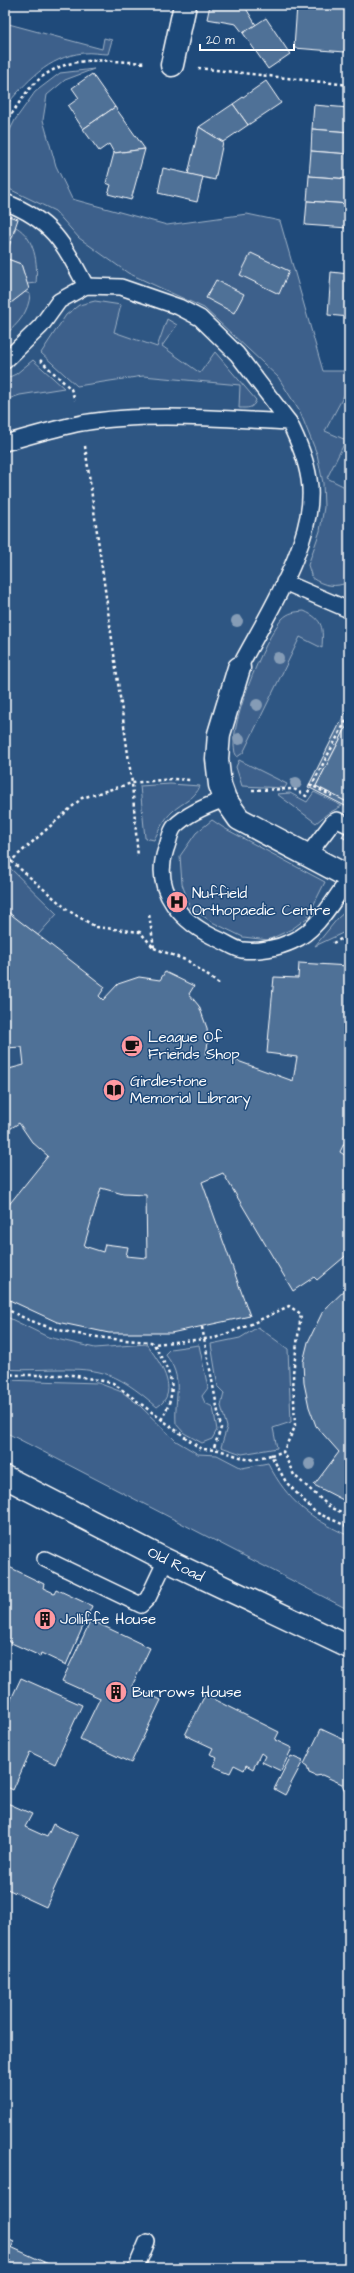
<svg xmlns="http://www.w3.org/2000/svg" width="354" height="2273" font-family="'Architects Daughter',sans-serif">
  <style>
    .built { fill: #2e5683 }
    .green { fill: #3c618b; stroke: #9eb0c5 }
    .building { fill: #507197; stroke: #fff; fill-rule: evenodd }
    .lines { fill: none; stroke-linecap: round; stroke-linejoin: round }
    .service-casing { stroke: #fff; stroke-width: 18 }
    .minor-casing { stroke: #fff; stroke-width: 25 }
    .tertiary-casing { stroke: #fff; stroke-width: 25 }
    .path { stroke: #fff; stroke-width: 2.5; stroke-dasharray: 3 3; stroke-linecap: butt }
    .service { stroke: #1f4a7a; stroke-width: 15 }
    .minor { stroke: #1f4a7a; stroke-width: 22 }
    .tertiary { stroke: #1f4a7a; stroke-width: 22 }
    .tree { fill: #859cb6 }
    .labels { text-anchor: middle; stroke-width: 3; stroke-linejoin: round; paint-order: stroke }
    .poi-label { font-size: 15px; fill: #fff; stroke: #1f4a7a; text-anchor: start }
    .street-label { font-size: 15px; fill: #fff; stroke: #1f4a7a }
  </style>
  <rect width="100%" height="100%" fill="#1f4a7a"/>
  <filter id="ink" filterUnits="userSpaceOnUse"><feTurbulence type="fractalNoise" baseFrequency=".025" numOctaves="2"/><feDisplacementMap in="SourceGraphic" scale="8" xChannelSelector="R" yChannelSelector="G"/><feConvolveMatrix kernelMatrix="1 2 1 2 8 2 1 2 1" color-interpolation-filters="sRGB"/></filter>
  <g filter="url(#ink)">
    <path class="built" d="M5 138 72 199 167 225 247 214 280 221 323 371H349V1610L5 1432Z"/>
    <g class="green">
      <path d="M5 23 102 49 104 38 112 40 108 54C100 54 91 52 83 53 48 57 26 82 5 107Z"/>
      <path d="M94 69 65 80 47 95 43 120 56 166 72 199 167 225 247 214 280 221 323 371H349V386L325 431 346 440 327 478 349 489V582C335 588 324 586 312 578L308 565 320 531 324 507 323 483 317 454 300 412 278 377 204 308 128 273 79 238 55 211 5 187V140L15 120 35 92 60 73Z"/>
      <path d="M16 227C35 238 38 263 36 283L27 284 21 264 5 258Z"/>
      <path d="M25 292 30 294C29 312 18 324 5 335V306H7Z"/>
      <path d="M95 301 121 305 114 332 157 347 167 319 177 325 162 346 200 373 215 352 256 400C253 409 248 408 239 408L240 385 143 376 77 386 41 353 66 315 79 305Z"/>
      <path d="M33 360 64 388 20 395 5 400V379L16 374Z"/>
      <path d="M304 611C324 620 323 628 322 648L300 637 243 753 237 757C222 737 266 636 282 619 289 612 295 612 304 611Z"/>
      <path d="M239 760 287 784 285 788 242 786 236 767Z"/>
      <path d="M170 784 200 786C195 799 183 802 173 811 164 819 159 830 154 840L145 838 140 786Z"/>
      <path d="M314 792 342 806 327 814 316 823 277 794 290 793 307 802Z"/>
      <path d="M212 820 224 828 325 882 307 918 292 929 268 940 243 937 212 922 190 907 182 884 180 856 196 833Z"/>
      <path d="M5 863 57 914 38 935 5 911Z"/>
      <path d="M349 908V930L315 946 338 918Z"/>
      <path d="M5 1316 48 1337 95 1348 146 1344C158 1359 182 1392 157 1407 143 1395 126 1381 109 1375 82 1364 35 1372 5 1369Z"/>
      <path d="M258 1327 288 1349 291 1422 273 1428 277 1448 242 1454 221 1447 227 1427 221 1406 224 1393 218 1387 211 1344 240 1338Z"/>
      <path d="M199 1345 208 1388 202 1396 205 1403 213 1407 217 1430 212 1439 202 1443 184 1433 176 1424C174 1396 185 1378 165 1354L170 1349Z"/>
      <path d="M5 1380 98 1383 122 1392 138 1404 176 1441 198 1454 217 1455 242 1468 268 1463C288 1502 310 1518 349 1536V1610L5 1432Z"/>
    </g>
    <g class="building">
      <path d="M210 5H244L256 25 243 33 236 24 207 19Z"/>
      <path d="M297 5 348 8 345 52 294 48Z"/>
      <path d="M266 18 290 54 268 69 243 33Z"/>
      <path d="M92 74 115 107 83 129 68 106 79 98 72 88Z"/>
      <path d="M266 81 281 103 248 125 233 104Z"/>
      <path d="M233 104 248 125 223 142 199 127Z"/>
      <path d="M314 105 349 108V132L312 129Z"/>
      <path d="M115 107 145 149 114 153 109 144 99 151 83 129Z"/>
      <path d="M199 127 223 142 215 180 188 174Z"/>
      <path d="M312 129 349 132V154L311 151Z"/>
      <path d="M145 149 131 200 108 194 111 185 106 183 114 153Z"/>
      <path d="M311 151 349 154V179L309 176Z"/>
      <path d="M163 168 203 177 197 202 158 193Z"/>
      <path d="M309 176 349 179V204L307 201Z"/>
      <path d="M307 201 349 204 348 228 305 225Z"/>
      <path d="M5 215 18 219 5 258 21 264 29 289 7 306H5Z"/>
      <path d="M251 253 289 271 279 294 240 275Z"/>
      <path d="M331 272 349 274V317L328 315Z"/>
      <path d="M216 280 244 294 234 313 206 298Z"/>
      <path d="M345 713 349 715V722L316 786 349 803V808L308 787Z"/>
      <path d="M349 722V803L316 786Z"/>
      <path d="M349 823V841L342 837Z"/>
      <path d="M8 912 105 987 99 996 103 1000 118 984 139 977 160 980 165 972 194 986 189 994 199 1006 207 1028 208 1042 206 1055 208 1056 210 1051 293 1081 297 1057 267 1053 274 977 298 978 299 963 349 966V1133L340 1152 349 1158V1253L317 1280 314 1277 293 1291 223 1173 202 1182 250 1316 171 1333H109L57 1322 5 1298V1205L7 1207 48 1156 32 1142 19 1123 5 1132V1070L24 1065 22 1047 5 1048V916ZM101 1188 123 1194 146 1195 147 1258 126 1256 128 1247 105 1244 103 1252 84 1246Z"/>
      <path d="M349 1286V1503L314 1485 339 1452 316 1426 309 1407 304 1383 303 1362 308 1342 323 1311Z"/>
      <path d="M9 1567 44 1584 43 1588 54 1593 56 1589 92 1606 66 1665 41 1653 40 1656 7 1641 8 1638 5 1637V1575Z"/>
      <path d="M91 1620 150 1648 132 1686 161 1700 131 1763 80 1739 100 1698 62 1681Z"/>
      <path d="M21 1678 82 1705 55 1764 30 1752 13 1790 5 1786V1712Z"/>
      <path d="M205 1695 279 1732 275 1740 292 1748 281 1771 262 1762 265 1756 261 1753 253 1769 246 1765 244 1770 234 1765 230 1773 213 1766 217 1758 210 1754 213 1748 185 1735Z"/>
      <path d="M321 1729 349 1742V1793L345 1792 342 1784 322 1775 316 1776 309 1773 307 1766 304 1764Z"/>
      <path d="M291 1756 303 1761 285 1795 274 1789Z"/>
      <path d="M5 1802 32 1814 25 1827 47 1837 53 1824 78 1836 46 1907 5 1888Z"/>
      <path d="M5 2238 14 2242 5 2261Z"/>
      <path d="M11 2247 44 2262 41 2268H5V2261Z"/>
      <path d="M44 2262 57 2268H41Z"/>
      <path d="M188 2265 196 2268H187Z"/>
    </g>
    <g class="lines">
      <g class="service-casing">
        <g id="service">
          <path d="M5 202C52 220 64 244 86 286"/>
          <path d="M5 361 41 326 59 301 86 286 121 287 179 307 200 318 237 354 289 422"/>
          <path d="M5 443C30 436 56 428 82 423 147 412 223 419 289 422 298 440 306 459 309 479 319 537 265 618 239 668"/>
          <path d="M284 582 349 610"/>
          <path d="M225 799C208 805 188 813 175 826 170 831 169 842 166 849 151 892 183 924 220 940 227 943 235 949 242 950 258 952 278 948 293 941 318 930 333 900 349 879"/>
          <path d="M307 856 333 822 337 820 348 825"/>
          <path d="M45 1559 141 1605 148 1598 166 1560"/>
          <path d="M136 2268 147 2242"/>
        </g>
      </g>
      <g class="minor-casing">
        <g id="minor">
          <path d="M172 65 185 5"/>
          <path d="M239 668 219 734 217 759 220 785 225 799 239 819 349 877"/>
        </g>
      </g>
      <g class="tertiary-casing">
        <path id="tertiary" d="M5 1477 166 1560 349 1647"/>
      </g>
      <g class="path">
        <path d="M198 68 349 85"/>
        <path d="M5 124C13 112 21 99 30 88 63 52 102 61 146 63"/>
        <path d="M40 360 71 389 75 400"/>
        <path d="M85 446 132 783 138 857"/>
        <path d="M309 784 332 796"/>
        <path d="M252 790 294 789 306 796 349 715"/>
        <path d="M5 855 11 861 82 798 132 783 172 779 191 780"/>
        <path d="M11 861 69 911 96 927 140 932 154 948 149 914"/>
        <path d="M333 943 349 935"/>
        <path d="M154 948 188 961 219 984"/>
        <path d="M5 1308C51 1335 99 1338 151 1342L154 1344"/>
        <path d="M202 1327 221 1428 213 1450"/>
        <path d="M5 1373 15 1375H72L113 1383 201 1449 219 1450 249 1460 271 1455 286 1482 315 1512 349 1527"/>
        <path d="M161 1420C180 1387 171 1376 154 1344L215 1338 247 1326 289 1306 301 1314 293 1373 295 1427 283 1452 294 1475 331 1508 349 1515"/>
        <path d="M271 1455 283 1452"/>
      </g>
      <use href="#service" class="service"/>
      <use href="#minor" class="minor"/>
      <use href="#tertiary" class="tertiary"/>
    </g>
    <g class="tree">
      <circle cx="237" cy="621" r="6"/>
      <circle cx="278" cy="658" r="6"/>
      <circle cx="257" cy="705" r="6"/>
      <circle cx="239" cy="739" r="6"/>
      <circle cx="296" cy="783" r="6"/>
      <circle cx="310" cy="1464" r="6"/>
    </g>
  </g>
  <defs>
    <g id="hospital-disc" transform="scale(1.15)"><circle r="9.5" fill="#ff9aa2" stroke="#1f4a7a"/><path d="M-5-5h3v3.5h4V-5h3V5h-3V1.5h-4V5h-3Z" fill="#111"/></g>
    <g id="cafe-disc" transform="scale(1.15)"><circle r="9.5" fill="#ff9aa2" stroke="#1f4a7a"/><path d="M-5.5-4.5H6V0H3Q3 3.5 0 3.5H-2.5Q-5.5 3.5-5.5 0ZM3-3.2v2h1.7v-2ZM-6 4.5H4V6H-6Z" fill="#111"/></g>
    <g id="library-disc" transform="scale(1.15)"><circle r="9.5" fill="#ff9aa2" stroke="#1f4a7a"/><path d="M-6-4Q-3-5.5-.7-3.5V5Q-3 3-6 4ZM6-4Q3-5.5 .7-3.5V5Q3 3 6 4Z" fill="#111"/></g>
    <g id="building-disc" transform="scale(1.15)"><circle r="9.5" fill="#ff9aa2" stroke="#1f4a7a"/><path d="M-4-6H4V6H1V3H-1V6H-4ZM-2.5-4.3h1.7v1.8h-1.7ZM.8-4.3h1.7v1.8H.8ZM-2.5-1h1.7V.8h-1.7ZM.8-1h1.7V.8H.8Z" fill="#111"/></g>
  </defs>
  <g fill-rule="evenodd">
    <use href="#hospital-disc" x="177" y="902"/>
    <use href="#cafe-disc" x="132" y="1046"/>
    <use href="#library-disc" x="114" y="1090"/>
    <use href="#building-disc" x="45" y="1619"/>
    <use href="#building-disc" x="116" y="1692"/>
  </g>
  <g class="labels">
    <g class="poi-label">
      <text x="192" y="898">Nuffield<tspan x="192" dy="17">Orthopaedic Centre</tspan></text>
      <text x="148" y="1042">League Of<tspan x="148" dy="17">Friends Shop</tspan></text>
      <text x="130" y="1086">Girdlestone<tspan x="130" dy="17">Memorial Library</tspan></text>
      <text x="60" y="1624">Jolliffe House</text>
      <text x="132" y="1697">Burrows House</text>
    </g>
    <g class="street-label">
      <text transform="translate(176 1564) rotate(26)" y="5">Old Road</text>
    </g>
  </g>
  <rect width="354" height="2273" fill="none" stroke="#1f4a7a" stroke-width="20"/>
  <rect x="10" y="10" width="334" height="2253" fill="none" stroke="#fff" stroke-width="1.5" filter="url(#ink)"/>
  <path d="M200 44v6h94v-6" fill="none" stroke="#ffffff" stroke-width="2"/>
  <text x="206" y="44" font-size="12" fill="#ffffff" stroke="#1f4a7a" stroke-width="3" paint-order="stroke">20 m</text>
</svg>
